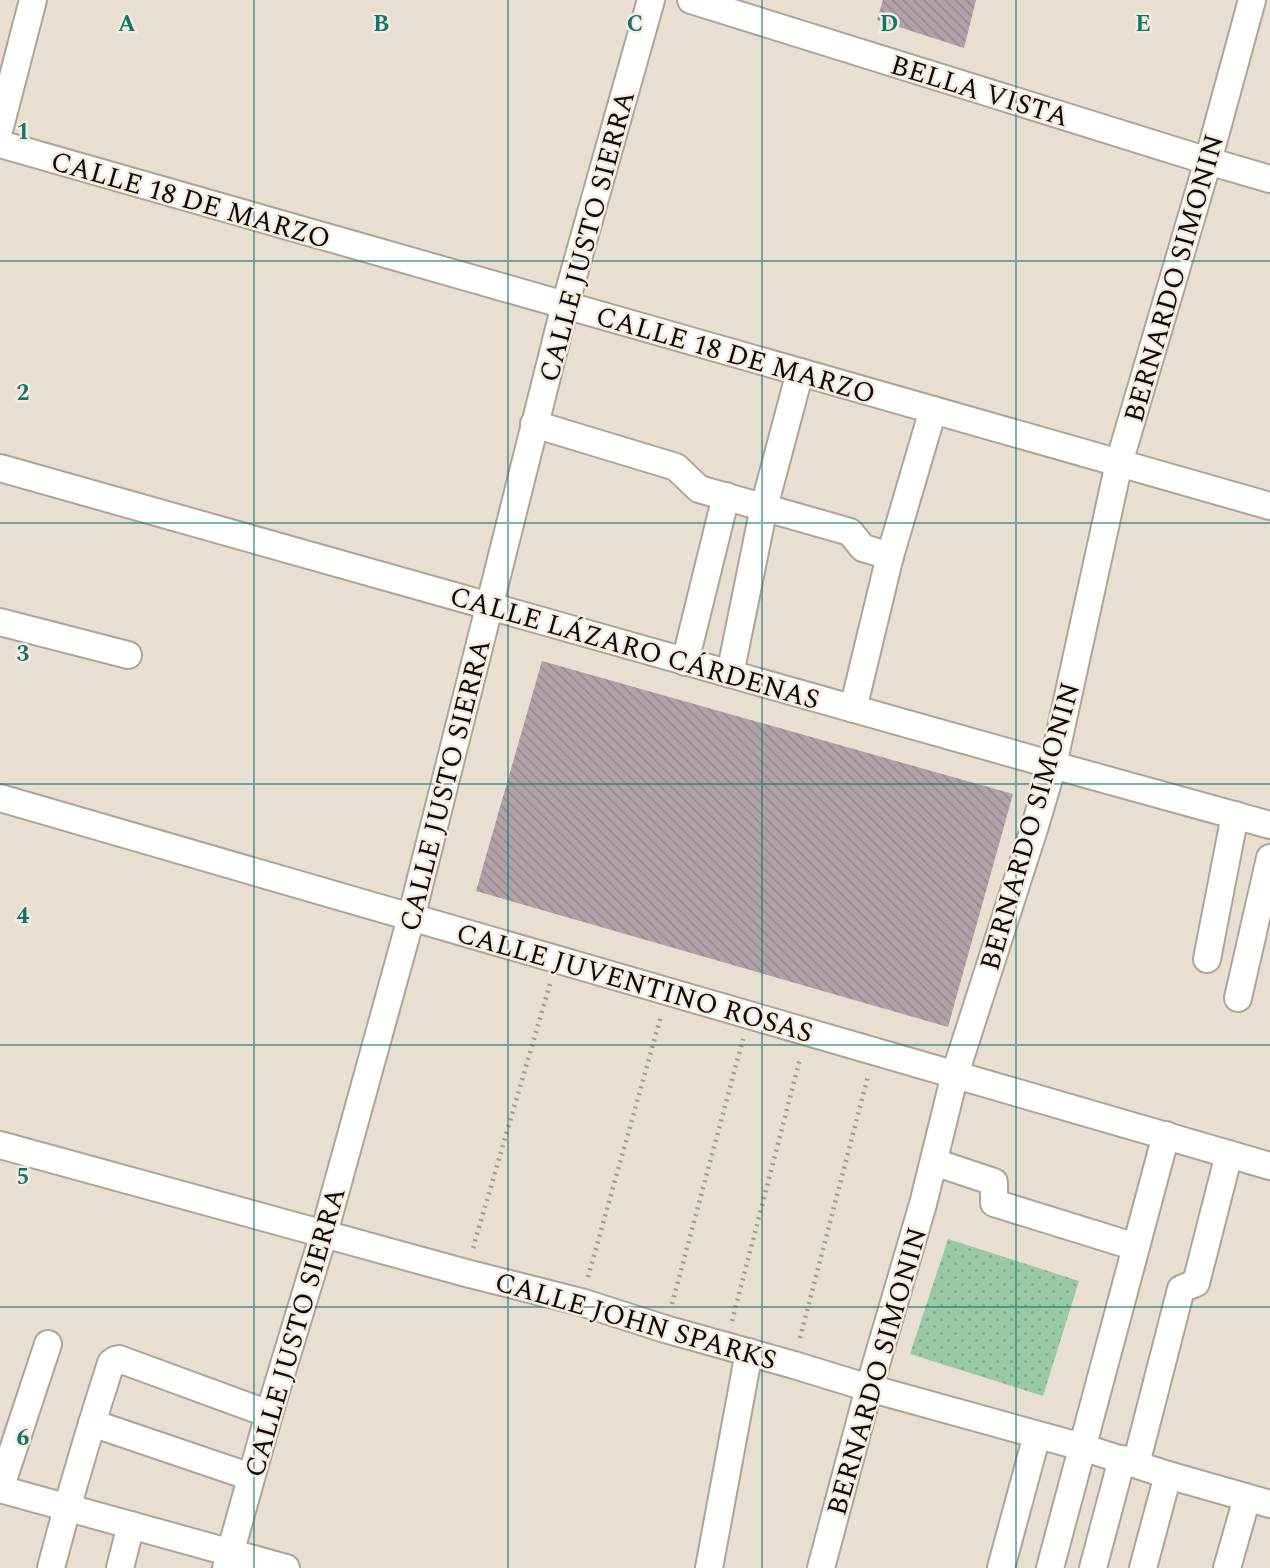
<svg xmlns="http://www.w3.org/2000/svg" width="1270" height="1568" font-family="Spectral,serif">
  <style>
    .grass { fill: url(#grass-dots) }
    .building { fill: url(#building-back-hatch) }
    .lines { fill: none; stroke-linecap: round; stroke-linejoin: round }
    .street-casing { stroke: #aea498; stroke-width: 30 }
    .path { stroke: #a39b91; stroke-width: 4.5; stroke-dasharray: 2 5; stroke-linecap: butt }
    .street { stroke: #fff; stroke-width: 26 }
    .grid { fill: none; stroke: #0f766e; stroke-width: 2; stroke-opacity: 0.55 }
    .labels { text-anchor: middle; stroke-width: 5; stroke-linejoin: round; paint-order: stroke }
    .street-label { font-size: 28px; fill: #0e0b07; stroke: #f6ebdf }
    .grid-label { font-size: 23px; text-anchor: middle; font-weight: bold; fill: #0f766e; stroke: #f6ebdf; stroke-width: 5; stroke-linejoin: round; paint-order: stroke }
  </style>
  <defs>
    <pattern id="grass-dots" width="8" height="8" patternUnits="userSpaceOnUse" patternTransform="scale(1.75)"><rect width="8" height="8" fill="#99c9a5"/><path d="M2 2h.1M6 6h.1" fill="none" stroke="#83ab8d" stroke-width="1.8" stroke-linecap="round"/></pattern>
    <pattern id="building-back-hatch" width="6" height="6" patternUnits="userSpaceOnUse" patternTransform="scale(1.75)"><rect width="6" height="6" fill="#b1a2a9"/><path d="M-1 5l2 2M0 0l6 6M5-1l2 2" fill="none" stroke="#978a90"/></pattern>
  </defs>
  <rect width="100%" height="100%" fill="#e9ded2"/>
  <path class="grass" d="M948 1239 1079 1281 1043 1396 910 1354Z"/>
  <g class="building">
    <path d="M883 0H976L964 48 877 20Z"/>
    <path d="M542 661 1013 794 948 1027 476 891Z"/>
  </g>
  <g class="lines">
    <g class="street-casing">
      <g id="street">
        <path d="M691 0 1208 161 1270 179"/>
        <path d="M0 127 33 0"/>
        <path d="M0 144 1270 506"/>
        <path d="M534 424 676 467 699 489 850 532 863 548 890 556"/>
        <path d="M0 468 1053 765 1270 825"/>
        <path d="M0 622 128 655"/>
        <path d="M685 662 726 496"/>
        <path d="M730 674 764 507 800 372"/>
        <path d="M853 709 890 556 933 410"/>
        <path d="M0 798 1270 1166"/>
        <path d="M1207 959 1235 815"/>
        <path d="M1238 998 1270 858"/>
        <path d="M0 1145 466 1273 581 1302 665 1329 794 1365 869 1388 1082 1447 1168 1475 1270 1504"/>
        <path d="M934 1162 994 1182V1203L1136 1247"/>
        <path d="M92 1423 251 1477"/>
        <path d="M1136 1464 1181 1289 1196 1283 1229 1154"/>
        <path d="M0 1489 286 1568"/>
        <path d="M0 1489 48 1344"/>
        <path d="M51 1568C69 1499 89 1431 111 1363L115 1360 119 1359 269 1414"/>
        <path d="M120 1568 131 1525"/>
        <path d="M226 1568 269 1414 324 1233 411 918 565 305 651 0"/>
        <path d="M709 1568 749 1352"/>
        <path d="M821 1568 869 1388 923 1204 955 1074 1035 826 1053 765 1119 463 1208 161 1252 0"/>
        <path d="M1001 1568 1037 1435"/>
        <path d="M1050 1568 1166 1135"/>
        <path d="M1093 1568 1122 1459"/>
        <path d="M1143 1568 1168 1475"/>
        <path d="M1227 1568 1247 1498"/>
      </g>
    </g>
    <g class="path">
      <path d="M473 1248 550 984"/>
      <path d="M588 1277 661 1016"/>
      <path d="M672 1304 743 1039"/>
      <path d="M732 1321 800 1059"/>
      <path d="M800 1338 868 1076"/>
    </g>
    <use href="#street" class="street"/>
  </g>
  <path class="grid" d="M254 0V1568M508 0V1568M762 0V1568M1016 0V1568M0 261H1270M0 523H1270M0 784H1270M0 1045H1270M0 1307H1270"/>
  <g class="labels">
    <g class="street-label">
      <text transform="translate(980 90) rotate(17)" y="10">BELLA VISTA</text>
      <text transform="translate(191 199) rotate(16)" y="10">CALLE 18 DE MARZO</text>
      <text transform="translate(586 236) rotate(-75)" y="10">CALLE JUSTO SIERRA</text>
      <text transform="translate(1173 278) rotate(-74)" y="10">BERNARDO SIMONIN</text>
      <text transform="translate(736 354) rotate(16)" y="10">CALLE 18 DE MARZO</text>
      <text transform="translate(635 647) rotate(16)" y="10">CALLE LÁZARO CÁRDENAS</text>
      <text transform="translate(444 785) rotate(-76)" y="10">CALLE JUSTO SIERRA</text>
      <text transform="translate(1029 826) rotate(-74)" y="10">BERNARDO SIMONIN</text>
      <text transform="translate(635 982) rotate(16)" y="10">CALLE JUVENTINO ROSAS</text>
      <text transform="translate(636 1320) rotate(16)" y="10">CALLE JOHN SPARKS</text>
      <text transform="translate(294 1332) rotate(-74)" y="10">CALLE JUSTO SIERRA</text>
      <text transform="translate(876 1371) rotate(-74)" y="10">BERNARDO SIMONIN</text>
    </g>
  </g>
  <g class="grid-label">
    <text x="127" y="31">A</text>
    <text x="381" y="31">B</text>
    <text x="635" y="31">C</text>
    <text x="889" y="31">D</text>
    <text x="1143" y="31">E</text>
    <text x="23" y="139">1</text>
    <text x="23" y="400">2</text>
    <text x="23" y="661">3</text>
    <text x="23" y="923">4</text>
    <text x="23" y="1184">5</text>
    <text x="23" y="1445">6</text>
  </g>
</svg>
